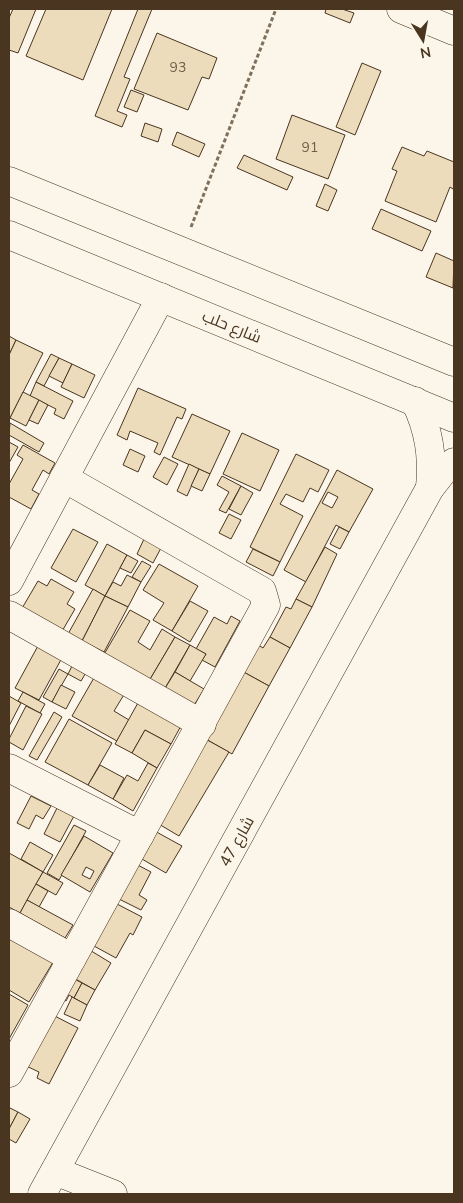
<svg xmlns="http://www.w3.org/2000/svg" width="463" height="1203" font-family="'Nunito Sans',Cairo,sans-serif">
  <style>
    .building { fill: #ecdcbc; stroke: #4a3520; fill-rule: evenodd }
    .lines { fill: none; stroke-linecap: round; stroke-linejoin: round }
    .minor-casing { stroke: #4a3520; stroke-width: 29 }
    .path { stroke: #7f6f5c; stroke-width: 3; stroke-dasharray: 4 2.5; stroke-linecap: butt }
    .minor { stroke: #fbf6e9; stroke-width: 28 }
    .labels { text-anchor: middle; stroke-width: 4; stroke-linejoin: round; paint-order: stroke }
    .number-label { font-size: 14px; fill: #725f47 }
    .street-label { font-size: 16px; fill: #4a3520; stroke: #fbf6e9 }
  </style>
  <rect width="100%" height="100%" fill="#fbf6e9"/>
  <g class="building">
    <path d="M13 9H36L18 53 9 50V18Z"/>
    <path d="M46 9H112L83 80 26 56Z"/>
    <path d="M138 9H152L124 77 130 79 117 111 127 115 122 127 95 116Z"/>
    <path d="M326 9H342L354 13 350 23 325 13Z"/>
    <path d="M157 33 217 58 209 79 202 77 188 110 134 89Z"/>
    <path d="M362 63 381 71 355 135 336 127Z"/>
    <path d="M131 90 144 95 137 112 124 107Z"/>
    <path d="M292 115 345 135 328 179 276 159Z"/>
    <path d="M145 123 162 129 158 142 141 136Z"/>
    <path d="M177 132 205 144 199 157 172 145Z"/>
    <path d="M402 147 424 156 427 151 454 162V187L453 189 450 187 436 222 385 201 397 171 392 169Z"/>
    <path d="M244 155 293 177 287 190 237 168Z"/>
    <path d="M325 184 337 190 328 211 316 206Z"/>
    <path d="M381 209 431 231 422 251 372 229Z"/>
    <path d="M436 253 454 261 453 288 426 277Z"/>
    <path d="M9 336 16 340 9 355Z"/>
    <path d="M16 340 43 353 9 420V355Z"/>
    <path d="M51 354 59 358 44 386 36 382Z"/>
    <path d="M59 358 72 364 63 383 49 376Z"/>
    <path d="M72 364 95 375 84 398 61 387Z"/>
    <path d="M36 382 73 401 64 419 54 414 56 409 30 396Z"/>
    <path d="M138 388 186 409 182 419 177 417 160 455 154 452 158 443 130 431 127 440 117 435Z"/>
    <path d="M23 392 39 400 26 426 10 418Z"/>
    <path d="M39 400 48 405 38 424 29 420Z"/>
    <path d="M192 414 230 431 210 474 172 457Z"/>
    <path d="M10 423 44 443 39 452 9 435Z"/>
    <path d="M242 433 279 450 260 491 223 474Z"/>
    <path d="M9 442 18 447 9 463Z"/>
    <path d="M23 445 55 463 49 474 43 470 32 490 39 494 31 509 9 497V484L23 459 17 455Z"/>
    <path d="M130 449 145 456 138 472 123 465Z"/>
    <path d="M296 454 329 470 318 492 310 488 303 502 286 494 280 504 303 516 280 562 250 547Z"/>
    <path d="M164 457 178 464 167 485 153 477Z"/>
    <path d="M189 464 199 469 187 496 177 491Z"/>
    <path d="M199 469 210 474 202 491 191 486Z"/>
    <path d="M337 470 373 489 349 532 336 525 306 582 284 570ZM328 492 338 497 332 508 322 503Z"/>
    <path d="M222 476 241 486 226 513 219 510 229 492 217 485Z"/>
    <path d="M241 486 253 493 241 515 229 509Z"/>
    <path d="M229 514 241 520 231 539 219 533Z"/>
    <path d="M339 527 349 532 340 549 330 544Z"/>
    <path d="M73 529 98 542 76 582 51 568Z"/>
    <path d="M144 539 161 548 153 563 137 554Z"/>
    <path d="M107 544 127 555 105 596 85 585Z"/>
    <path d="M325 547 337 554 312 607 296 599Z"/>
    <path d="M253 549 280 562 273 576 246 562Z"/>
    <path d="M127 555 138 561 131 573 120 568Z"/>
    <path d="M142 561 151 566 141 582 132 577Z"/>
    <path d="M159 564 198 586 172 631 153 620 164 603 143 590Z"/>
    <path d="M127 575 141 582 128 607 105 596 113 582 121 586Z"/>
    <path d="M51 579 74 592 67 604 75 609 61 633 21 610 38 581 47 586Z"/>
    <path d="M93 589 105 596 82 641 68 634Z"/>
    <path d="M105 596 128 607 104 652 82 641Z"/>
    <path d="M296 599 312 607 290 648 270 637 286 607 291 609Z"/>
    <path d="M190 601 208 611 190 642 172 631Z"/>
    <path d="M130 610 150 621 138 642 150 650 162 629 175 637 149 681 103 656Z"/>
    <path d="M231 616 240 621 215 667 202 660 206 654 196 649 214 617 227 624Z"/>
    <path d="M175 637 190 645 164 690 149 681Z"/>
    <path d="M270 637 290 648 269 686 240 670 255 643 263 648Z"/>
    <path d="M39 644 63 656 39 700 15 688Z"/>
    <path d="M190 645 206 654 190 681 175 672Z"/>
    <path d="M73 664 87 671 81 681 68 674Z"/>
    <path d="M59 669 68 674 52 702 43 697Z"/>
    <path d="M240 670 269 686 232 754 204 738Z"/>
    <path d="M175 672 204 689 193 707 164 690Z"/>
    <path d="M95 676 125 693 114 711 129 720 117 741 72 716Z"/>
    <path d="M61 685 75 692 66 709 52 702Z"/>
    <path d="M23 692 45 704 40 713 18 701Z"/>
    <path d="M9 696 21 703 9 726Z"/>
    <path d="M139 701 182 724 171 744 145 730 132 753 115 744Z"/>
    <path d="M26 706 42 714 23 750 9 742V739Z"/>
    <path d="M54 712 62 717 37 760 29 756Z"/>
    <path d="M69 719 112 743 88 785 45 762Z"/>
    <path d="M145 730 171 744 157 768 132 753Z"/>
    <path d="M200 736 229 752 179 836 152 820Z"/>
    <path d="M148 763 157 768 133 811 113 799 127 775 138 781Z"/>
    <path d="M100 765 124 778 113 799 88 785Z"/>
    <path d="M31 796 51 806 43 819 36 815 29 829 17 823Z"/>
    <path d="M57 808 74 816 60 842 44 834Z"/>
    <path d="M74 825 86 831 59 880 47 873Z"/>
    <path d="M151 829 182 846 166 873 135 855Z"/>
    <path d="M84 836 113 853 90 892 61 875ZM86 867 94 871 90 879 82 875Z"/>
    <path d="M30 842 53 855 43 872 21 859Z"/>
    <path d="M9 853 43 872 20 913 9 907Z"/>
    <path d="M132 862 151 872 139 895 147 900 141 910 113 896Z"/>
    <path d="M43 872 63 883 56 895 36 884Z"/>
    <path d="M36 884 48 891 39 907 27 900Z"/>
    <path d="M27 900 73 925 65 938 20 913Z"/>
    <path d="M117 904 142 917 133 935 130 933 116 958 94 946Z"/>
    <path d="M13 934 55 959 29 1002 9 990V942Z"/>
    <path d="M88 949 111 963 95 990 72 977Z"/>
    <path d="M67 975 82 983 74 998 69 995 66 1001 55 995Z"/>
    <path d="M82 983 95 990 87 1005 74 998Z"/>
    <path d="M9 994 28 1005 9 1039Z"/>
    <path d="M72 997 87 1005 80 1021 64 1014Z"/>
    <path d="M49 1013 78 1028 49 1084 37 1078 39 1072 22 1064Z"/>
    <path d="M10 1108 18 1112 9 1129V1111Z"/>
    <path d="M18 1112 30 1119 16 1143 9 1139V1129Z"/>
  </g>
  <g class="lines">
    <g class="minor-casing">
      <g id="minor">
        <path d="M401 9 454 31"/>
        <path d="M9 181 454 362"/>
        <path d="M9 235 454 418"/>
        <path d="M415 401C429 430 433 456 430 488"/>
        <path d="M9 581 161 297"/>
        <path d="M9 615 202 724"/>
        <path d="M9 768 140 835"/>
        <path d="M9 923 72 958"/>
        <path d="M9 1073 266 605 262 591 64 478"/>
        <path d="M55 1171 113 1194"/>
        <path d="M42 1194 430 488 445 469 454 462"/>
      </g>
    </g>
    <path class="path" d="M191 227 276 9"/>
    <use href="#minor" class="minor"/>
  </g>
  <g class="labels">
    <g class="number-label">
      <text x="178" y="72">93</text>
      <text x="310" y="152">91</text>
    </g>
    <g class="street-label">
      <text transform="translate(232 326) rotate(22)" y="6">شارع حلب</text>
      <text transform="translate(236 841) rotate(-61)" y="6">شارع 47</text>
    </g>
  </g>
  <rect width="463" height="1203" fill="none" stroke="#4a3520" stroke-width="20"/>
  <g transform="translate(423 40) rotate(169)" stroke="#fbf6e9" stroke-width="4" paint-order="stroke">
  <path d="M0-4L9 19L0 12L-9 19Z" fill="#4a3520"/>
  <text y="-8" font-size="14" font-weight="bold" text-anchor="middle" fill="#4a3520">N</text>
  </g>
</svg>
